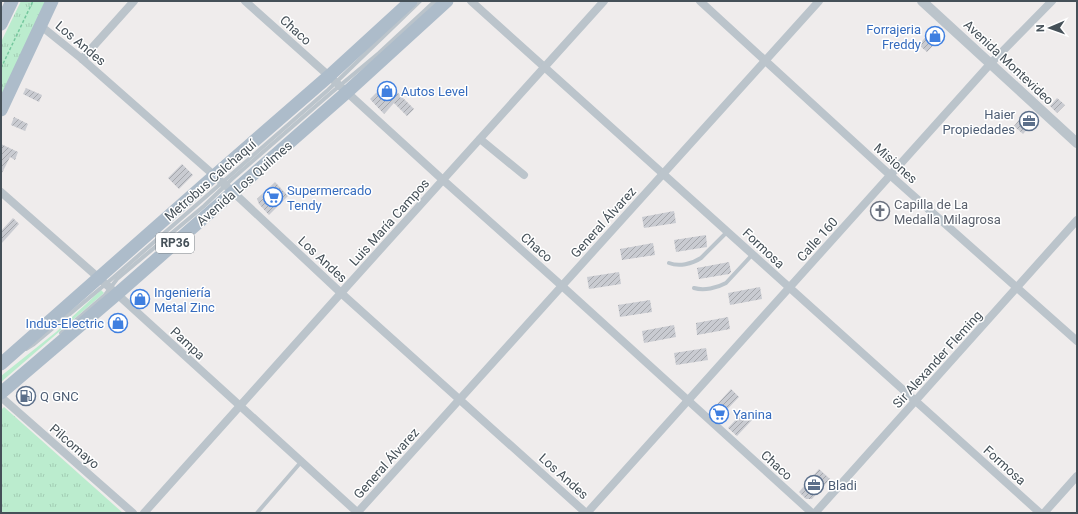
<svg xmlns="http://www.w3.org/2000/svg" width="1078" height="514" font-family="Roboto,sans-serif">
  <style>
    .grass { fill: url(#grass-tufts) }
    .green { fill: #bbecce }
    .building { fill: url(#building-hatch) }
    .lines { fill: none; stroke-linecap: round; stroke-linejoin: round }
    .path { stroke: #75c89e; stroke-width: 1.5; stroke-dasharray: 3 2; stroke-linecap: butt }
    .service { stroke: #bbc4cb; stroke-width: 4 }
    .minor { stroke: #bbc4cb; stroke-width: 8 }
    .tertiary { stroke: #bbc4cb; stroke-width: 10 }
    .primary { stroke: #adbcca; stroke-width: 13 }
    .labels { text-anchor: middle; stroke-width: 3; stroke-linejoin: round; paint-order: stroke }
    .shield { fill: #fff; stroke: #7d848a; stroke-width: 1 }
    .shield-label { font-size: 12px; font-weight: bold; fill: #455058 }
    .shop-label { font-size: 13px; fill: #366cbe; stroke: #fff; text-anchor: start }
    .street-label { font-size: 13px; fill: #455058; stroke: #fff }
    .service-label { font-size: 13px; fill: #4e5e75; stroke: #fff; text-anchor: start }
    .worship-label { font-size: 13px; fill: #5b616d; stroke: #fff; text-anchor: start }
  </style>
  <defs>
    <pattern id="grass-tufts" width="24" height="20" patternUnits="userSpaceOnUse"><rect width="24" height="20" fill="#bbecce"/><path d="M3 7l-1-3M5 7V3M7 7l1-3M15 17l-1-3M17 17v-4M19 17l1-3" fill="none" stroke="#a2ccb3"/></pattern>
    <pattern id="building-hatch" width="6" height="6" patternUnits="userSpaceOnUse"><rect width="6" height="6" fill="#c9cbd1"/><path d="M-1 1l2-2M0 6l6-6M5 7l2-2" fill="none" stroke="#a5a7ac"/></pattern>
  </defs>
  <rect width="100%" height="100%" fill="#efecec"/>
  <g class="grass">
    <path d="M21 1H47L1 99V42Z"/>
    <path d="M4 407 123 513H1V410Z"/>
  </g>
  <path class="green" d="M101 290 104 293 1 382V376L56 332Z"/>
  <g class="building">
    <path d="M932 29 941 37 927 52 919 45Z"/>
    <path d="M387 82 414 109 407 116 394 103 384 114 370 99Z"/>
    <path d="M26 88 42 95 39 102 23 94Z"/>
    <path d="M1057 98 1065 105 1057 113 1050 106Z"/>
    <path d="M1024 114 1034 122 1023 134 1014 126Z"/>
    <path d="M14 117 28 124 25 131 11 125Z"/>
    <path d="M1 144 18 152 15 160 10 157 1 175Z"/>
    <path d="M182 164 193 175 179 189 168 178Z"/>
    <path d="M275 182 288 196 269 215 259 204 257 199Z"/>
    <path d="M674 211 676 223 644 228 642 217Z"/>
    <path d="M13 218 19 224 1 244V231Z"/>
    <path d="M706 235 707 247 676 252 674 240Z"/>
    <path d="M653 243 655 255 622 260 620 249Z"/>
    <path d="M729 262 731 272 729 274 699 279 697 268Z"/>
    <path d="M619 272 621 284 589 289 587 277Z"/>
    <path d="M760 287 762 299 730 305 728 293Z"/>
    <path d="M650 300 652 312 620 317 618 305Z"/>
    <path d="M120 313 127 321 115 332 108 325Z"/>
    <path d="M728 317 730 329 697 335 696 323Z"/>
    <path d="M674 325 676 337 644 343 642 331Z"/>
    <path d="M706 348 708 360 676 365 674 353Z"/>
    <path d="M731 389 739 397 718 419 710 412Z"/>
    <path d="M744 411 753 419 737 436 728 428Z"/>
    <path d="M819 469 830 479 812 499H806L799 492Z"/>
  </g>
  <g class="lines">
    <path class="path" d="M1 68 33 1"/>
    <g class="service">
      <path d="M669 263C679 267 692 264 701 258L728 231"/>
      <path d="M694 288C704 291 717 288 726 283L753 254"/>
      <path d="M61 333 105 295 117 279 204 206 232 179 331 93 379 53 435 1"/>
      <path d="M26 349 34 344 114 277 328 90 420 1"/>
      <path d="M257 513 301 462"/>
    </g>
    <g class="minor">
      <path d="M245 1 329 76 443 180 562 286 812 513"/>
      <path d="M471 1 1040 513"/>
      <path d="M700 1 890 175 1077 341"/>
      <path d="M41 26 82 59 233 192 341 293 586 513"/>
      <path d="M82 59 134 1"/>
      <path d="M480 139 524 175"/>
      <path d="M1 192 117 294 358 513"/>
      <path d="M1 397 133 513"/>
      <path d="M144 513 341 293 604 1"/>
      <path d="M357 513 819 1"/>
      <path d="M587 513 991 63 1052 1"/>
      <path d="M815 513 1077 220"/>
      <path d="M1044 513 1077 476"/>
    </g>
    <path class="tertiary" d="M922 1 1077 143"/>
    <g class="primary">
      <path d="M1 24 12 1"/>
      <path d="M1 110 52 1"/>
      <path d="M1 364 214 176 329 76 411 1"/>
      <path d="M1 393 117 294 347 92 447 1"/>
    </g>
  </g>
  <defs>
    <g id="shop-ring" transform="scale(1)"><circle r="9.5" fill="#fff" stroke="#3f7fe0" stroke-width="1.5"/><path d="M-5-2.5h2.3a2.7 3.5 0 0 1 5.4 0H5L5.5 6h-11ZM-1.5-2.5h3a1.5 2.3 0 0 0-3 0Z" fill="#3f7fe0"/></g>
    <g id="office-ring" transform="scale(1)"><circle r="9.5" fill="#fff" stroke="#5c6f8a" stroke-width="1.5"/><path d="M-6-3h4V-5.5h4V-3h4V5H-6ZM-1-4.5V-3h2v-1.5ZM-6 0V1H6V0Z" fill="#5c6f8a"/></g>
    <g id="supermarket-ring" transform="scale(1)"><circle r="9.5" fill="#fff" stroke="#3f7fe0" stroke-width="1.5"/><path d="M-6-5.5h2.5l.6 2H6L4.5 2H-2.5L-4.4-4H-6ZM-1.5 3.2a1.3 1.3 0 1 0 .1 0ZM3 3.2a1.3 1.3 0 1 0 .1 0Z" fill="#3f7fe0"/></g>
    <g id="church-ring" transform="scale(1)"><circle r="9.5" fill="#fff" stroke="#6b7280" stroke-width="1.5"/><path d="M-1.2-6h2.4v3.5h3.3v2.4h-3.3V6h-2.4V-.1h-3.3v-2.4h3.3Z" fill="#6b7280"/></g>
    <g id="fuel-ring" transform="scale(1)"><circle r="9.5" fill="#fff" stroke="#5c6f8a" stroke-width="1.5"/><path d="M-5.5-6h7V0h2V4h1.3V-2.5L3-4.5l.8-.8L6-3V5H2.5V1h-1V6h-7ZM-4.2-4.7v3.2H.2V-4.7Z" fill="#5c6f8a"/></g>
  </defs>
  <g fill-rule="evenodd">
    <use href="#shop-ring" x="935" y="36"/>
    <use href="#shop-ring" x="387" y="91"/>
    <use href="#office-ring" x="1029" y="121"/>
    <use href="#supermarket-ring" x="273" y="197"/>
    <use href="#church-ring" x="880" y="211"/>
    <use href="#shop-ring" x="140" y="299"/>
    <use href="#shop-ring" x="118" y="323"/>
    <use href="#fuel-ring" x="26" y="396"/>
    <use href="#supermarket-ring" x="719" y="414"/>
    <use href="#office-ring" x="814" y="485"/>
  </g>
  <g class="labels">
    <rect class="shield" x="156" y="233" width="38" height="20" rx="3"/>
    <g class="shield-label">
      <text x="175" y="247">RP36</text>
    </g>
    <g class="shop-label">
      <text x="921" y="34" text-anchor="end">Forrajeria<tspan x="921" dy="15">Freddy</tspan></text>
      <text x="401" y="96">Autos Level</text>
      <text x="287" y="195">Supermercado<tspan x="287" dy="15">Tendy</tspan></text>
      <text x="154" y="297">Ingeniería<tspan x="154" dy="15">Metal Zinc</tspan></text>
      <text x="104" y="328" text-anchor="end">Indus-Electric</text>
      <text x="733" y="419">Yanina</text>
    </g>
    <g class="street-label">
      <text transform="translate(296 30) rotate(42)" y="5">Chaco</text>
      <text transform="translate(81 43) rotate(40)" y="5">Los Andes</text>
      <text transform="translate(1009 62) rotate(43)" y="5">Avenida Montevideo</text>
      <text transform="translate(896 163) rotate(42)" y="5">Misiones</text>
      <text transform="translate(210 180) rotate(-41)" y="5">Metrobus Calchaquí</text>
      <text transform="translate(244 183) rotate(-41)" y="5">Avenida Los Quilmes</text>
      <text transform="translate(389 222) rotate(-48)" y="5">Luis María Campos</text>
      <text transform="translate(603 222) rotate(-48)" y="5">General Álvarez</text>
      <text transform="translate(817 239) rotate(-48)" y="5">Calle 160</text>
      <text transform="translate(537 247) rotate(41)" y="5">Chaco</text>
      <text transform="translate(764 248) rotate(43)" y="5">Formosa</text>
      <text transform="translate(323 259) rotate(43)" y="5">Los Andes</text>
      <text transform="translate(188 343) rotate(43)" y="5">Pampa</text>
      <text transform="translate(937 359) rotate(-48)" y="5">Sir Alexander Fleming</text>
      <text transform="translate(75 446) rotate(41)" y="5">Pilcomayo</text>
      <text transform="translate(386 463) rotate(-48)" y="5">General Álvarez</text>
      <text transform="translate(777 465) rotate(42)" y="5">Chaco</text>
      <text transform="translate(1005 465) rotate(42)" y="5">Formosa</text>
      <text transform="translate(564 476) rotate(42)" y="5">Los Andes</text>
    </g>
    <g class="service-label">
      <text x="1015" y="119" text-anchor="end">Haier<tspan x="1015" dy="15">Propiedades</tspan></text>
      <text x="40" y="401">Q GNC</text>
      <text x="828" y="490">Bladi</text>
    </g>
    <g class="worship-label">
      <text x="894" y="209">Capilla de La<tspan x="894" dy="15">Medalla Milagrosa</tspan></text>
    </g>
  </g>
  <rect width="1078" height="514" fill="none" stroke="#455058" stroke-width="4"/>
  <g transform="translate(1050 28) rotate(268)" stroke="#ffffff" stroke-width="3" paint-order="stroke">
  <path d="M0-3L7 15L0 10L-7 15Z" fill="#455058"/>
  <text y="-6" font-size="11" font-weight="bold" text-anchor="middle" fill="#455058">N</text>
  </g>
</svg>
